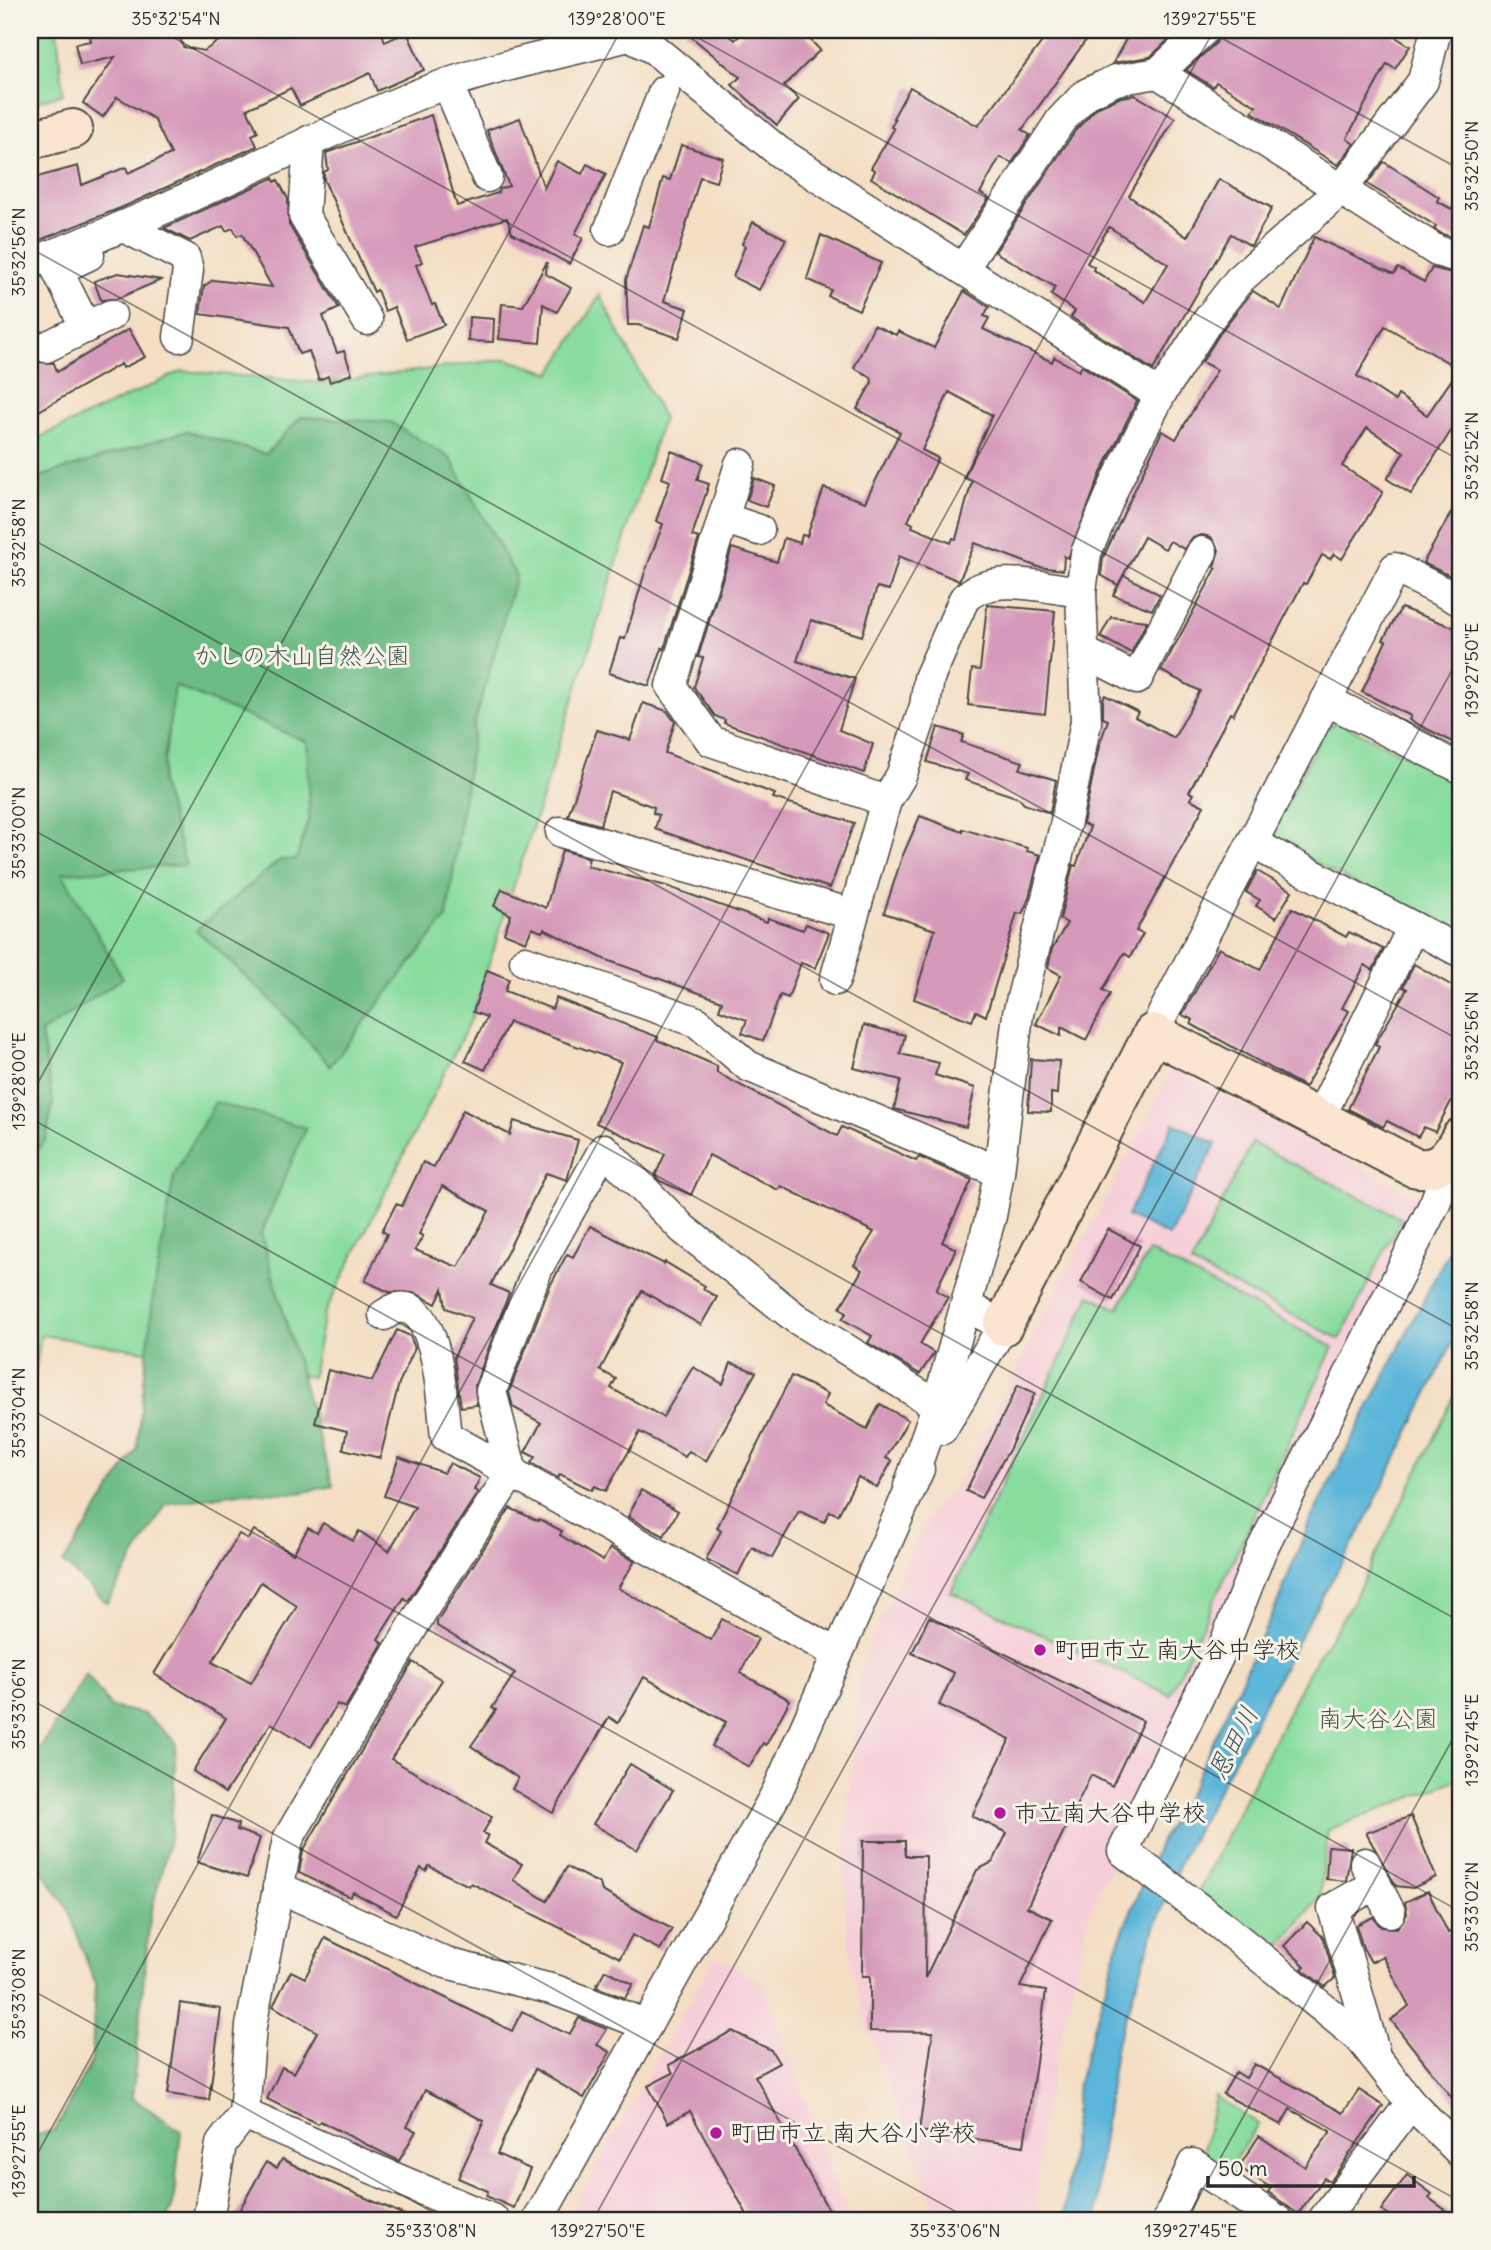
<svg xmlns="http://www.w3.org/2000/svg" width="1491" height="2250" font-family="Delius,'Klee One',sans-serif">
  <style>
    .built { fill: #f6cfd8 }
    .green { fill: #87dc9e; stroke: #598464; stroke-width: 2 }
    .forest { fill: #6dbc85; stroke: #4c7458; stroke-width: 2 }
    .water { fill: #5cb6d9; stroke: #447082; stroke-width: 2 }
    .building { fill: #d59aba; fill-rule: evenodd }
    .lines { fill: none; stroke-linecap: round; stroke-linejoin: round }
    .street-casing { stroke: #494642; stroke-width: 33 }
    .secondary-casing { stroke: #494642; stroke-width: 42 }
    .street { stroke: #fff; stroke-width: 30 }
    .secondary { stroke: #fce5d0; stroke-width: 38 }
    .ticks { fill: none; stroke: #2b2b2b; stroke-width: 2; stroke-opacity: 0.45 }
    .poi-dot { fill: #b5179e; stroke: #f7f3e8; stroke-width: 2.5 }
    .labels { text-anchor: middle; stroke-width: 6; stroke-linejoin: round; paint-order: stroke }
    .park-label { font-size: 24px; fill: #425748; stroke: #f7f3e8 }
    .poi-label { font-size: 24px; fill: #2b2b2b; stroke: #f7f3e8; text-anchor: start }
    .water-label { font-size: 26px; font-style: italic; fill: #3a555f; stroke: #f7f3e8 }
    .neatline { fill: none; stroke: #2b2b2b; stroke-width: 2.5 }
    .ticks-label { font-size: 18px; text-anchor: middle; fill: #2b2b2b }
  </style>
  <rect width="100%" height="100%" fill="#f7f3e8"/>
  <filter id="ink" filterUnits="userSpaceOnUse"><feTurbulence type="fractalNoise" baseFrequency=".0143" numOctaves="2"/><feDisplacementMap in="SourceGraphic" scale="14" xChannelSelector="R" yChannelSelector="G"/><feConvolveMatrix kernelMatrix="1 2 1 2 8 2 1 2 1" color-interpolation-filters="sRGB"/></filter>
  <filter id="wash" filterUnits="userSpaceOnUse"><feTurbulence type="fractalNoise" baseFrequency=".00686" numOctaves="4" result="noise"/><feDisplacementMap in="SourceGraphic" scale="28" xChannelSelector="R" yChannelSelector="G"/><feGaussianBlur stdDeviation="1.57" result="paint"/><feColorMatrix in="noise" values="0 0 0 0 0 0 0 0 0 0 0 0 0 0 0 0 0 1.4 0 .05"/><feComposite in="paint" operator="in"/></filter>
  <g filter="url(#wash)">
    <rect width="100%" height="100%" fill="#f4dfc5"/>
    <g class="built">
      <path d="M1172 1070 1426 1201 1090 1912 1040 2130 1036 2220H939L866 2025 851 1965 845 1901V1835L861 1664 928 1514 959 1480Z"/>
      <path d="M715 1955 764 1983 835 2184 853 2220H567Z"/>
    </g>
    <g class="green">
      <path d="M30 30H57L63 94 30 103Z"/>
      <path d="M600 295 663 418 472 1017 324 1315 312 1377 41 1335 30 1405V442L182 371 324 383 506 359 551 373Z"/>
      <path d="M1338 722 1461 783V938L1275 842 1272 830 1326 727Z"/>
      <path d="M1252 1143 1401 1218 1340 1339 1191 1264Z"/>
      <path d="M1149 1251 1333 1347 1170 1695 951 1592 1090 1295 1118 1309Z"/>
      <path d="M1461 1383V1778L1328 1830 1320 1897 1273 1954 1198 1893 1308 1672 1351 1605Z"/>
      <path d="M1215 2096 1258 2124 1229 2169 1203 2153Z"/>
    </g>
    <g class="forest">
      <path d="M301 417 390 422 450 458 516 576 474 725 447 917 330 1066 272 1001 196 930 280 860H296L309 817 307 742 175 686 161 783 186 865 62 873 123 978 41 1033 53 1103 46 1140 30 1157V480L186 431 266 454Z"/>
      <path d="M215 1102 306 1128 261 1234 333 1486 299 1493 245 1492 166 1504 107 1603 63 1563 137 1449 153 1296 174 1175Z"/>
      <path d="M86 1674 111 1707 144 1714 176 1742 171 1834 150 1917 132 2098 181 2131 173 2205 166 2220H30V2137L55 2130 92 2060 95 1984 68 1909 30 1853V1765Z"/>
    </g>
    <g class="water">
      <path d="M1174 1123 1216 1144 1169 1236 1127 1216Z"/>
      <path d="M1461 1227V1325L1363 1526 1307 1623 1182 1858 1155 1927 1115 2049 1098 2173 1097 2220H1064L1078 2083 1119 1940 1159 1844 1191 1789 1276 1606 1309 1523Z"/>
    </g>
    <g id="blocks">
      <g class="building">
        <path d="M89 30H178L183 47 204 51 235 30H381L385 42 407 32 424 70 377 91 370 73 300 106 291 88 247 109 258 132 252 135 257 146 123 207 30 244V179L78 166 82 185 126 167 128 173 171 154 154 119 117 97 103 117 83 103 115 57 80 65 75 44 91 41Z"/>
        <path d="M683 30H722L735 40 745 30H801L820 50 784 86 799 99 777 125 732 85 740 77Z"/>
        <path d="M1051 30H1093L1022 130 1030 135 1012 163 1000 157 980 193 989 198 964 235 871 178 875 171 871 168 894 129 891 127 895 119 893 118 910 87 978 126Z"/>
        <path d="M1131 30H1179L1150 57 1113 63Z"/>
        <path d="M1221 30H1384L1410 46 1395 69 1387 64 1349 134 1347 139 1354 144 1338 165 1252 112 1256 106 1216 82 1213 87 1186 70 1216 43Z"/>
        <path d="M1135 95 1175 118 1129 196 1187 237 1219 179 1272 208 1251 246 1231 234 1153 370 1071 317 1075 311 1051 295 1055 287 995 252 1075 131 1096 108 1121 97ZM1109 227 1168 264 1145 302 1093 270 1094 267 1087 263Z"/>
        <path d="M431 115 457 206 498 193 499 189 509 186 487 130 520 118 544 188 557 161 582 174 587 164 606 174 575 234 583 238 569 264 512 233 507 218 415 247 422 262 416 265 432 305 435 304 444 325 407 339 394 307 385 311 377 290 374 292 324 180V172L328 170 326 153Z"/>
        <path d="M681 145 723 158 716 182 700 177 664 301 688 309 679 338 638 325H628L626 280 643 225 649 227 663 178 670 180Z"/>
        <path d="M1384 162 1439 197 1437 201 1461 214V240L1442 234 1434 229 1436 226 1367 184Z"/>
        <path d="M273 178 275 182 278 180 288 199 289 225 339 308 323 316 337 353 344 351 352 374 330 382 328 376 319 380 309 351 299 354 289 327 200 314 204 286 213 280 272 287 242 234 237 236 233 228 226 231 223 226 190 241 164 228Z"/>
        <path d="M753 222 786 239 759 290 733 277 745 246 742 244Z"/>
        <path d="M821 235 881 263 859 310 828 296 831 290 807 279Z"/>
        <path d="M1314 237 1394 274 1398 268 1424 282 1432 268 1461 275V415L1411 494 1387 479 1404 452 1367 428 1342 466 1383 492 1342 559 1334 554 1330 559 1322 555 1306 584 1303 583 1233 715 1230 713 1189 792 1193 794 1190 799 1204 806 1136 931 1143 934 1130 957 1124 953 1103 990 1110 994 1086 1040 1061 1027V1036L1036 1024 1061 975 1048 968 1052 949 1067 923 1060 919 1073 865 1076 866 1090 827 1083 824 1099 746 1108 720 1103 718V699L1105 695 1138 712 1135 717 1174 738 1200 691 1161 671 1216 569 1214 567 1219 550 1211 537 1202 535 1192 538 1184 549 1170 541 1165 549 1144 537 1118 585 1101 575 1103 558 1162 431 1176 439 1217 370 1202 362 1222 330 1253 291 1281 309ZM1385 326 1459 369 1427 415 1398 395 1395 401 1357 376Z"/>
        <path d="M547 262 546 274 571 288 557 312 543 304 540 343 499 339 502 304 523 306Z"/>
        <path d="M118 273 161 280 116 299 101 300 94 281Z"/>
        <path d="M964 291 989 307 984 316 989 318 983 329 1052 362 1054 357 1079 371 1082 366 1137 401 1101 473 1068 558 1064 556 1063 570 1038 567 975 543 959 581 899 556 889 590 877 587 862 636 811 620 797 661 855 679 839 730 873 744 864 773 724 723 725 720 715 716 694 687 703 658 698 657 732 548 777 562 784 538 800 543 802 535 807 536 824 488 865 502 900 432 857 409 872 382 871 377 854 368 874 325 896 335 898 331 934 348ZM949 392 992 415 964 478 972 481 956 539 953 538 951 543 912 527 913 524 908 521 938 458 922 450Z"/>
        <path d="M30 306 40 330 30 342Z"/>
        <path d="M469 317 494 319 493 342 468 341Z"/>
        <path d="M129 329 145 357 123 368 121 364 30 416V352L37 362 54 363 57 372Z"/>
        <path d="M671 451 703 463 697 480 709 484 692 536 699 538 664 649 662 648 649 686 609 673 620 638 625 639 645 572 663 524 656 521 670 481 662 478Z"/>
        <path d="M754 478 775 486 766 507 747 500Z"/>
        <path d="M1461 495V571L1457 579 1423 563Z"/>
        <path d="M1124 575 1160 595 1152 610 1113 595Z"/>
        <path d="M987 605 1055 611 1045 714 968 705 972 669 980 670Z"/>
        <path d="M1401 608 1461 630V746L1409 720 1411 716 1362 692 1386 641 1383 640Z"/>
        <path d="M1111 617 1147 621 1131 653 1100 637Z"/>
        <path d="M643 703 667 711 675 722 665 753 775 794 773 798 854 823 830 888 655 829 659 815 653 813 654 807 610 791 600 825 568 816 597 730 630 740Z"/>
        <path d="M938 727 964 735 961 742 1023 762 1020 769 1056 780 1050 813 1024 804 1019 798 965 780 968 774 927 762Z"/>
        <path d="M920 816 963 832V829L1027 848V851L1040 855 1028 901 1022 914 1017 913 986 1016 976 1011 972 1021 914 999 935 930 884 913 902 857Z"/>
        <path d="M562 850 589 858 587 866 666 886 767 922 768 918 803 930 806 924 829 933 815 968 801 963 788 998 780 995 763 1041 742 1033 747 1020 719 1010 722 1001 604 959 544 929 542 932 532 928 526 942 504 933 511 915 494 906 502 889 546 908Z"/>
        <path d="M1257 871 1292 891 1276 918 1256 906 1260 900 1246 892Z"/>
        <path d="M1292 908 1346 937 1349 932 1383 949 1373 970 1365 965 1342 1008 1349 1011 1305 1087 1191 1024 1193 1020 1182 1015 1219 948 1260 970Z"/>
        <path d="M1414 964 1461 991V1097L1455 1094 1435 1132 1424 1127 1418 1137 1387 1121 1383 1127 1348 1109 1379 1047 1375 1044 1407 989 1403 987Z"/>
        <path d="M487 970 509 979 505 991 552 1009 556 998 658 1037 657 1040 717 1066V1073L837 1136 842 1127 916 1161 919 1157 972 1180 942 1242 956 1249 936 1290 948 1297 920 1344 934 1353 920 1374 868 1343 872 1336 842 1319 847 1312 840 1308 862 1270 854 1265 874 1232 781 1186 778 1190 709 1155 691 1195 660 1181 655 1176 665 1154 596 1123 621 1062 509 1022 485 1070 465 1061 487 1017 473 1012Z"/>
        <path d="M864 1025 905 1035 900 1054 939 1063 935 1075 975 1088 966 1127 894 1109 901 1080 854 1068Z"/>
        <path d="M1031 1059 1059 1061 1057 1094 1051 1093V1112L1028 1111Z"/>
        <path d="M463 1110 510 1135 514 1121 578 1140 567 1180 546 1173 491 1285 509 1293 475 1385 477 1405 461 1407 454 1357 472 1318 446 1308 443 1289 436 1304 415 1293 389 1292 365 1281 387 1234 382 1231 396 1204 402 1206 423 1162 434 1167ZM442 1186 489 1211 458 1267 415 1250 423 1236 419 1234Z"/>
        <path d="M590 1226 664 1264 665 1262 705 1286 703 1289 717 1297 701 1325 642 1291 600 1370 616 1379 611 1388 663 1417 693 1367 723 1384 731 1363 756 1372 706 1461 689 1451 685 1457 640 1432 606 1491 595 1486 592 1490 560 1474 558 1478 531 1463 535 1457 525 1452 541 1423 513 1407 509 1392 550 1286 567 1254 573 1257Z"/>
        <path d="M1108 1229 1140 1246 1113 1300 1081 1282Z"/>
        <path d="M397 1330 410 1336 415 1348 399 1383 380 1458 343 1449 347 1431 315 1423 328 1370 372 1381Z"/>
        <path d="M791 1376 828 1394 823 1405 867 1429 880 1404 908 1420 886 1458 892 1461 877 1488 858 1477 838 1515 830 1511 824 1522 799 1511 772 1558 752 1547 738 1575 706 1559 721 1531 717 1528Z"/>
        <path d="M1018 1385 1035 1393 1009 1450 981 1498 966 1491Z"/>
        <path d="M399 1457 444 1473 450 1463 480 1478 474 1490 478 1492 408 1601 404 1598 378 1639 383 1643 345 1708 337 1704 311 1747 271 1723 225 1793 193 1771 226 1718 154 1674 239 1534 248 1539 254 1530 293 1554 308 1528 317 1533 323 1523 353 1541 359 1531 389 1551 415 1507 384 1496ZM261 1582 297 1606 251 1683 212 1662Z"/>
        <path d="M641 1490 678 1511 664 1536 628 1517Z"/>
        <path d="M510 1508 538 1521 539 1519 562 1531 560 1535 603 1561 610 1548 635 1561 618 1588 711 1640 722 1619 758 1639 740 1673 790 1700 766 1745 763 1743 749 1767 712 1746 726 1722 644 1677 618 1723 609 1717 553 1813 512 1789 518 1778 471 1746 496 1710 492 1708 515 1673 437 1626V1621Z"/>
        <path d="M929 1617 1143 1721 1112 1786 1091 1775 1027 1907 1052 1919 1020 1987 1046 1991 1024 2146 919 2131 933 2032 870 2031V1976H862L863 1841H905V1856H926L925 1978 977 1870 993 1862 1007 1833 972 1816 1010 1739 939 1705 954 1673 912 1653Z"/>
        <path d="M413 1662 442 1680 391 1759 492 1817 483 1833 488 1835 484 1843 522 1864 513 1880 547 1901 567 1867 600 1884 602 1891 672 1929 660 1950 632 1935 620 1958 471 1883 469 1886 429 1866 426 1871 421 1868 396 1915 353 1892 350 1897 299 1873 303 1851Z"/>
        <path d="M630 1764 673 1790 637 1850 593 1824Z"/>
        <path d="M212 1815 238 1824 237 1830 260 1838 247 1878 197 1862Z"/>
        <path d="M1411 1816 1436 1877 1413 1888 1396 1886 1366 1833Z"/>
        <path d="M1328 1846 1351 1848 1346 1881 1326 1879Z"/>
        <path d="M1428 1891 1448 1933 1461 1927V2109L1391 2020 1409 2006 1383 1956 1371 1962 1363 1948 1356 1925 1373 1917 1381 1927 1397 1928 1407 1914 1405 1902Z"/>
        <path d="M1307 1922 1323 1937 1335 1978 1325 1987 1302 1969 1305 1966 1284 1946Z"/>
        <path d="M325 1938 512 2031 522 2011 569 2035 579 2018 607 2029 597 2045 610 2052 584 2098 535 2069 497 2154 530 2169 514 2208 486 2196 488 2191 458 2178 484 2121 425 2090 407 2127 416 2131 399 2161 320 2121 318 2124 267 2099 282 2067 294 2073 317 2032 273 2006 291 1971 305 1978Z"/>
        <path d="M605 1970 633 1984 625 1998 596 1987Z"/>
        <path d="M180 2003 221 2009 209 2100 168 2094Z"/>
        <path d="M732 2031 771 2050 779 2063 755 2076 834 2220H750L690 2111 668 2123 648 2086 673 2073 669 2065Z"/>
        <path d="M1254 2064 1343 2113 1359 2090 1383 2106 1330 2182 1324 2178 1298 2214 1268 2192 1271 2188 1239 2167 1259 2136 1305 2167 1331 2131 1290 2109 1281 2125 1223 2094 1236 2072 1246 2078Z"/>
        <path d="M282 2159 318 2177 416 2220H234L266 2162 277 2168Z"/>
        <path d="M1407 2175 1432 2194 1429 2198 1459 2220H1395L1381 2210Z"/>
      </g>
    </g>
  </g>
  <g filter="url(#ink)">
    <use href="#blocks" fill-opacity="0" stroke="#494642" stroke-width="2"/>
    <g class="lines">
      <g class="street-casing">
        <g id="street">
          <path d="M1158 73 1204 30"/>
          <path d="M448 85 487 177"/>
          <path d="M309 141 304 216 367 320"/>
          <path d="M122 226 185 258 188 270 179 337"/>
          <path d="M609 230 664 91"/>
          <path d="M30 263C165 215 291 145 424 92 490 67 561 53 629 36L654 49 779 152 1160 395"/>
          <path d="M963 269 1061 120 1086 94 1116 80 1158 73 1437 251 1461 258"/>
          <path d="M86 328 57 270 89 255"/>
          <path d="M46 347 111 315"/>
          <path d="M740 464 671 686 711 741 886 801"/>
          <path d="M723 518 759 530"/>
          <path d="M1084 652 1137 679 1202 552"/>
          <path d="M1326 700 1461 768"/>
          <path d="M561 832 852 914"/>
          <path d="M1252 843 1461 952"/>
          <path d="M525 961 697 1022 748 1066 999 1172"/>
          <path d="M835 980 886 801 901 776 925 706 929 678 964 599C992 571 1045 588 1081 592"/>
          <path d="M1153 1033 1395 568 1461 601"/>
          <path d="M1319 1119 1413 927"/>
          <path d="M1453 1154 1435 1203 1261 1551 1225 1643 1123 1851 1222 1926 1360 2038 1411 2103 1461 2153"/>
          <path d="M384 1315C388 1313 394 1308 398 1308 440 1301 442 1409 446 1436L836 1653"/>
          <path d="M942 1429 1003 1326 967 1306"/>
          <path d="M909 1486 937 1406 991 1216 999 1172 1018 1014 1065 826 1086 722 1081 592 1086 553 1117 480 1160 395 1208 320 1239 280 1342 189 1423 81 1436 30"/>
          <path d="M1365 1863 1390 1912"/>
          <path d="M278 1887 446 1963 555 1990 647 2025"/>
          <path d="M1374 2051 1333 1908 1376 1884"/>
          <path d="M244 2114 494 2220"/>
          <path d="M208 2220 221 2144 244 2114 251 2026 288 1839 425 1606 512 1472 491 1391 538 1267 604 1149 683 1229 797 1319 951 1414"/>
          <path d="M538 2220 777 1792 919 1469"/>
          <path d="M1168 2220 1193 2164 1277 2220"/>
          <path d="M1323 2220 1411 2103"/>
        </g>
      </g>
      <g class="secondary-casing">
        <g id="secondary">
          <path d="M30 140 73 129"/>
          <path d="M1003 1326 1153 1033 1413 1167C1438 1173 1450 1158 1461 1137"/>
        </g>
      </g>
      <use href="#street" class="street"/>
      <use href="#secondary" class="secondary"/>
    </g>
  </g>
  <path class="ticks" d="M160 30 1461 751M684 30 1461 461M1207 30 1461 170M30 248 1461 1041M30 538 1461 1331M30 828 1461 1622M30 1097 621 30M30 1118 1461 1912M30 1409 1461 2202M30 1699 971 2220M30 1989 447 2220M30 2167 1214 30M593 2220 1461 654M1186 2220 1461 1724"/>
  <g class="poi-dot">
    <circle cx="1040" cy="1650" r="7"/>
    <circle cx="1000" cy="1813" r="7"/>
    <circle cx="716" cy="2133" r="7"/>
  </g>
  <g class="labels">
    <g class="park-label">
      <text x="302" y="664">かしの木山自然公園</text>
      <text x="1378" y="1727">南大谷公園</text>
    </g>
    <g class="poi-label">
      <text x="1054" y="1658">町田市立 南大谷中学校</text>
      <text x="1014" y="1821">市立南大谷中学校</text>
      <text x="730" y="2141">町田市立 南大谷小学校</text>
    </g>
    <g class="water-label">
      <text transform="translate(1233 1743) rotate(-63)" y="9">恩田川</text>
    </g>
  </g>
  <rect width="1491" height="2250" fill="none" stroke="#f7f3e8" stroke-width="77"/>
  <path d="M1208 2176v10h206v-10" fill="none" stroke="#2b2b2b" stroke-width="3.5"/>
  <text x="1218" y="2176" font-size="21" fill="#2b2b2b" stroke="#f7f3e8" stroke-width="5" paint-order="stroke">50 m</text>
  <rect x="38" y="38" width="1414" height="2174" class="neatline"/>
  <g class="ticks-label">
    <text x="176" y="25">35°32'54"N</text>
    <text x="617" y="25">139°28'00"E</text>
    <text x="1210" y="25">139°27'55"E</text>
    <text transform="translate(1472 166) rotate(-90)" y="6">35°32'50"N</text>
    <text transform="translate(19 252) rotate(-90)" y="6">35°32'56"N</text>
    <text transform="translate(1472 456) rotate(-90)" y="6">35°32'52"N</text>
    <text transform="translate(19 543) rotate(-90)" y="6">35°32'58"N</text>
    <text transform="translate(1472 670) rotate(-90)" y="6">139°27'50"E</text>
    <text transform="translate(19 833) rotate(-90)" y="6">35°33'00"N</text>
    <text transform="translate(1472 1036) rotate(-90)" y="6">35°32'56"N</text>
    <text transform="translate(19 1081) rotate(-90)" y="6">139°28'00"E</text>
    <text transform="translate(1472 1326) rotate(-90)" y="6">35°32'58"N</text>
    <text transform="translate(19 1413) rotate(-90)" y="6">35°33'04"N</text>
    <text transform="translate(19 1704) rotate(-90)" y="6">35°33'06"N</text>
    <text transform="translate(1472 1740) rotate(-90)" y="6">139°27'45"E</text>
    <text transform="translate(1472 1907) rotate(-90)" y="6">35°33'02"N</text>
    <text transform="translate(19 1994) rotate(-90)" y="6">35°33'08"N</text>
    <text transform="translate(19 2151) rotate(-90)" y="6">139°27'55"E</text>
    <text x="431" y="2237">35°33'08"N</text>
    <text x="598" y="2237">139°27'50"E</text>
    <text x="955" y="2237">35°33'06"N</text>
    <text x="1191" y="2237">139°27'45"E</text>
  </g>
</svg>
